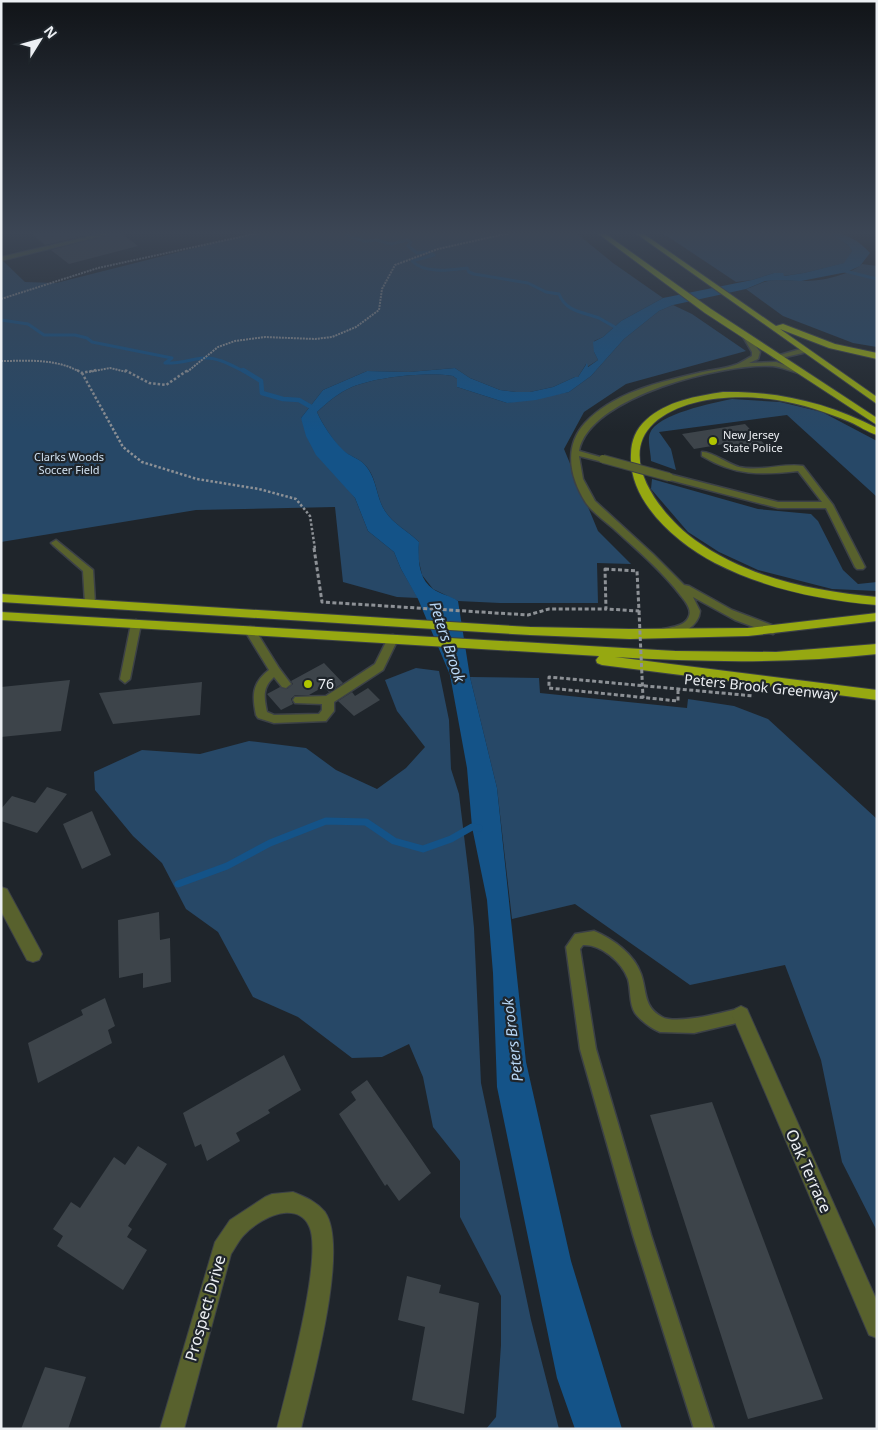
<svg xmlns="http://www.w3.org/2000/svg" width="878" height="1430" font-family="'Noto Sans',sans-serif">
  <style>
    .green { fill: #274867 }
    .water { fill: #145388 }
    .lines { fill: none; stroke-linecap: round; stroke-linejoin: round }
    .stream-far2 { stroke: #145388; stroke-width: 3 }
    .stream-far1 { stroke: #145388; stroke-width: 4.5 }
    .stream { stroke: #145388; stroke-width: 7 }
    .building { fill: #3d444a }
    .service-casing { stroke: #3c4147; stroke-width: 3 }
    .minor-casing { stroke: #3c4147; stroke-width: 2 }
    .trunk-casing { stroke: #3c4147; stroke-width: 2 }
    .path-far2 { stroke: #8d9196; stroke-width: 2; stroke-dasharray: 2 1; stroke-linecap: butt }
    .path-far1 { stroke: #8d9196; stroke-width: 2.5; stroke-dasharray: 2.5 2; stroke-linecap: butt }
    .path { stroke: #8d9196; stroke-width: 3; stroke-dasharray: 4 2.5; stroke-linecap: butt }
    .service { fill: #58612d; fill-rule: evenodd }
    .minor { fill: #58612d; fill-rule: evenodd }
    .trunk { fill: #96a811; fill-rule: evenodd }
    .service-bridge-casing { stroke: #3c4147; stroke-width: 10; stroke-linecap: butt }
    .path-bridge { stroke: #8d9196; stroke-width: 3; stroke-dasharray: 4 2.5; stroke-linecap: butt }
    .service-bridge { stroke: #58612d; stroke-width: 8 }
    .poi-dot { fill: #b0c500; stroke: #1f252b; stroke-width: 2 }
    .labels { text-anchor: middle; stroke-width: 4.5; stroke-linejoin: round; paint-order: stroke }
    .far-poi-label { font-size: 11px; fill: #eceff3; stroke: #1f252b; text-anchor: start }
    .far-park-label { font-size: 11px; fill: #d0e0ef; stroke: #1f252b }
    .poi-label { font-size: 14px; fill: #eceff3; stroke: #1f252b; text-anchor: start }
    .street-label { font-size: 14px; fill: #eceff3; stroke: #1f252b }
    .water-label { font-size: 15px; font-style: italic; fill: #b8d7f6; stroke: #1f252b }
    .near-street-label { font-size: 16px; fill: #eceff3; stroke: #1f252b }
  </style>
  <rect width="100%" height="100%" fill="#1f252b"/>
  <g class="green">
    <path d="M258 232H575L613 263 663 298 621 321 603 337 594 341V352L598 360 587 367 586 364 578 377H575L553 387 530 392H516L500 390 470 378 455 368 409 372 367 371 323 390 301 418 340 479 355 498 368 531 394 552 401 569 418 598 397 597 343 582 335 507 196 510 1 542V259L25 282 56 283Z"/>
    <path d="M661 232H828L848 245 852 251 845 263 804 273 783 276 774 273 752 280 736 282Z"/>
    <path d="M862 264 877 266V347L853 343 783 316 746 289C754 287 761 282 768 281 779 279 789 281 799 281 818 282 848 276 862 264Z"/>
    <path d="M673 305 692 314 746 351 626 384 584 412 564 449 598 531 631 564 597 563 598 603H500L458 601 433 589 422 575 418 557 419 542C408 531 393 524 385 511 376 497 377 477 365 465 359 458 349 456 342 450 332 439 323 425 317 412 328 402 338 393 352 387 378 377 425 372 453 376L457 379V387L507 403 569 392 591 376 624 339 659 311Z"/>
    <path d="M732 399 780 402 822 412 877 441V497L787 415 659 432 671 449 676 470 651 461C651 453 647 440 650 433 657 414 713 403 732 399Z"/>
    <path d="M652 479 758 509 811 514 818 521 843 570 858 584 877 582V591L832 589 758 570 719 552 688 532 651 489Z"/>
    <path d="M416 668 439 671 449 720 451 769 459 794 469 877 474 928 481 1083 531 1320 559 1429H486L496 1417 501 1345V1296L460 1217V1161L433 1127 423 1077 409 1044 382 1057 352 1058 298 1017 253 997 218 932 186 909 162 863 133 836 95 790 94 772 142 750 200 754 249 741 306 748 336 770 377 789 406 768 425 747 397 711 385 680Z"/>
    <path d="M470 677 539 678 540 693 687 708 688 699 734 706 768 719 877 819V1231L842 1162 821 1060 785 965 690 985 575 904 512 919 497 788Z"/>
  </g>
  <path class="water" d="M828 232C844 232 860 241 870 253L860 266 847 272 801 281 778 280 765 281 746 289 673 305 659 311 624 339 591 376 569 392 536 400 507 403 457 387V379L453 376C425 372 378 377 352 387 338 393 328 402 317 412 323 425 332 439 343 450 349 456 359 458 365 465 377 478 376 497 385 511 393 524 408 531 419 542 418 559 418 578 433 589 440 594 451 596 458 601L470 677 497 788 526 1062 571 1261 622 1429H575L557 1378 497 1087 493 973 487 900 472 827 467 768 450 675 418 599 401 569 394 552 368 531 355 498 316 455 306 436 301 418 323 390 367 371 409 372 455 368 470 378 500 390 516 392H530L553 387 575 377H578L587 363 588 367 598 360 594 352 593 342 603 337 621 321 663 298 752 280 774 273H783L784 276 804 273 844 263 852 251 848 245Z"/>
  <g class="lines">
    <g class="stream-far2">
      <path d="M344 232 348 236 365 241 377 240 391 244 407 240 411 242 408 246 417 253 428 252 434 255 412 261C425 274 450 270 467 268L469 272 474 274 528 283 546 292 559 294C566 312 583 312 599 318 606 322 613 326 620 330"/>
      <path d="M841 270 877 279"/>
      <path d="M1 320 28 324 44 335H75L87 338 92 342 172 358 165 363C179 364 191 359 204 358 218 357 233 366 245 372"/>
    </g>
    <path class="stream-far1" d="M243 370 261 381 262 393 283 399 299 400 313 408"/>
    <path class="stream" d="M178 884 227 866 270 843 326 821 366 822 394 841 423 849 451 839 472 827 479 828"/>
  </g>
  <g class="building">
    <path d="M30 232H100L45 245Z"/>
    <path d="M120 232 138 246 69 264 51 250Z"/>
    <path d="M745 424 768 448 740 452 735 446 726 447 724 444 694 449 682 434Z"/>
    <path d="M324 663 343 683 329 692 323 687 309 695H295L291 699 293 704 281 710 267 694 280 687 287 689 293 684 291 681Z"/>
    <path d="M70 680 61 731 1 737V687Z"/>
    <path d="M202 682 200 715 113 724 99 693Z"/>
    <path d="M368 688 380 700 354 716 338 701 352 692 355 696Z"/>
    <path d="M47 787 67 794 37 833 1 821V809L12 796 35 803Z"/>
    <path d="M92 811 111 855 82 869 63 824Z"/>
    <path d="M159 912 160 940 170 938 171 982 143 988V973L119 978 118 920Z"/>
    <path d="M105 998 115 1026 108 1030 112 1043 38 1083 28 1043 83 1015 81 1010Z"/>
    <path d="M284 1055 301 1090 268 1110 270 1113 236 1133 240 1141 207 1161 201 1144 195 1147 183 1113Z"/>
    <path d="M367 1080 431 1173 399 1201 387 1184 385 1186 339 1114 356 1100 351 1092Z"/>
    <path d="M712 1102 823 1399 748 1419 650 1115Z"/>
    <path d="M138 1146 167 1164 128 1226 132 1229 127 1237 147 1250 123 1290 57 1246 63 1236 53 1229 71 1202 80 1208 114 1157 125 1165Z"/>
    <path d="M407 1276 441 1285 439 1293 479 1303 464 1414 412 1400 425 1327 398 1320Z"/>
    <path d="M45 1367 86 1377 68 1429H21Z"/>
  </g>
  <g class="lines">
    <g class="service-casing">
      <g id="service">
        <path d="M743 334H747L760 352 758 359 749 363 776 362 803 371 799 373C790 371 782 367 773 366 725 363 589 396 579 451L607 459 603 462 579 456 583 479 595 501 653 554 684 585 689 586 732 610 777 627 778 630 773 634 735 620 693 597 700 611C699 627 678 638 663 635L662 632 663 629C672 627 686 626 689 616 692 609 685 601 681 596 662 571 637 550 614 529 605 521 593 513 586 503 570 478 563 447 585 423 613 393 659 382 698 373 710 370 724 369 735 365 741 363 746 359 752 356V352L742 335Z"/>
        <path d="M804 348 808 350 807 352 777 359 773 357Z"/>
        <path d="M702 452C711 451 728 464 739 467 761 472 783 463 803 466L833 505 865 567 863 569H857L855 567 826 508H778L666 479V475L669 474 778 502H822L798 471C761 475 735 476 702 456Z"/>
        <path d="M56 540 93 570 95 603 94 605H86L85 603 83 571 53 545 51 543Z"/>
        <path d="M136 620 141 624 130 679 125 683 120 679 131 624Z"/>
        <path d="M250 627 254 628 279 668 291 684 286 688 282 687 274 677C262 688 264 697 267 712L274 715 319 714 322 710V704L295 703 293 700 295 697 326 696 375 664 389 636 393 635 398 639 383 670 334 702V711L326 721 274 723 258 718 256 715C252 695 252 683 269 670L245 631Z"/>
        <path d="M594 931C613 939 634 954 641 974 647 991 643 1007 662 1017 677 1025 724 1012 741 1008L746 1010 748 1015 746 1020 741 1022 694 1033 660 1032C652 1029 640 1020 635 1013 629 1004 631 989 628 979 622 962 601 944 583 945L580 949 596 1049 651 1235 714 1429H694L633 1235 580 1049 566 947 575 934Z"/>
      </g>
    </g>
    <g class="minor-casing">
      <g id="minor">
        <path d="M107 232H118L1 261V257Z"/>
        <path d="M1 887 7 889 39 948 42 954 39 960 33 962 27 960 1 911Z"/>
        <path d="M741 1006 747 1009 877 1301V1338L869 1335 732 1015 735 1009Z"/>
        <path d="M293 1192C305 1197 316 1201 325 1212 350 1248 311 1385 301 1429H277C286 1391 324 1256 309 1226 304 1215 294 1212 284 1213 271 1214 253 1225 244 1235 239 1240 235 1248 231 1254L184 1429H160L215 1242 230 1220 265 1197 272 1194Z"/>
      </g>
    </g>
    <g class="trunk-casing">
      <g id="trunk">
        <path d="M596 232H603L711 309 877 418V425L705 313Z"/>
        <path d="M634 232H641L776 326 783 324 835 344 877 353V359L829 348 780 329 877 397V404Z"/>
        <path d="M723 392C778 391 828 403 877 428V435C867 432 859 426 850 422 826 412 802 404 777 400 740 394 684 396 654 423 615 459 664 518 695 540 748 578 813 591 877 597V605C821 600 766 589 715 563 677 543 628 502 631 454 631 441 636 429 646 420 666 401 697 396 723 392Z"/>
        <path d="M1 594 530 627 630 629 748 628 877 613V621L748 636 630 639 530 635 1 602Z"/>
        <path d="M1 612 675 651 776 652 877 644V654C789 664 702 662 615 657L877 690V700L602 665 597 663 596 660 599 656 1 620Z"/>
      </g>
    </g>
    <g class="path-far2">
      <path d="M1 299 98 268 263 232"/>
      <path d="M1 361C28 361 55 358 80 372"/>
      <path d="M89 372 110 368 127 372"/>
      <path d="M187 372 218 347 235 341 265 337 315 339 332 337 356 327 379 310 382 289 395 265 438 249 514 232"/>
    </g>
    <g class="path-far1">
      <path d="M77 370 82 373 96 370"/>
      <path d="M125 370 149 383 166 385 188 370"/>
      <path d="M82 373 123 447 142 462 197 479 259 489 296 499 310 516 315 549"/>
    </g>
    <g class="path">
      <path d="M314 548 322 602 528 615 549 609H606"/>
      <path d="M605 569 637 571 639 611 606 609Z"/>
      <path d="M678 690V701L549 688V677L754 696"/>
    </g>
    <use href="#service" class="service"/>
    <use href="#minor" class="minor"/>
    <use href="#trunk" class="trunk"/>
    <g class="service-bridge-casing">
      <path id="service-bridge" d="M603 459 669 477"/>
    </g>
    <path class="path-bridge" d="M639 611 643 698"/>
    <use href="#service-bridge" class="service-bridge"/>
  </g>
  <linearGradient id="sky" x2="0" y2="1"><stop stop-color="#111418"/><stop offset="0.54" stop-color="#3c4655"/><stop offset="1" stop-color="#3c4655" stop-opacity="0"/></linearGradient>
  <rect width="878" height="432" fill="url(#sky)"/>
  <g class="poi-dot">
    <circle cx="713" cy="441" r="5"/>
    <circle cx="308" cy="684" r="5"/>
  </g>
  <g class="labels">
    <g class="far-poi-label">
      <text x="723" y="439">New Jersey<tspan x="723" dy="13">State Police</tspan></text>
    </g>
    <g class="far-park-label">
      <text x="69" y="461">Clarks Woods<tspan x="69" dy="13">Soccer Field</tspan></text>
    </g>
    <g class="poi-label">
      <text x="318" y="689">76</text>
    </g>
    <g class="street-label">
      <text transform="translate(761 687) rotate(6)" y="5">Peters Brook Greenway</text>
    </g>
    <g class="water-label">
      <text transform="translate(447 642) rotate(72)" y="5">Peters Brook</text>
      <text transform="translate(513 1040) rotate(-97)" y="5">Peters Brook</text>
    </g>
    <g class="near-street-label">
      <text transform="translate(809 1171) rotate(66)" y="6">Oak Terrace</text>
      <text transform="translate(205 1308) rotate(-74)" y="6">Prospect Drive</text>
    </g>
  </g>
  <rect width="878" height="1430" fill="none" stroke="#eceff3" stroke-width="5"/>
  <g transform="translate(40 40) rotate(53)" stroke="#1f252b" stroke-width="4" paint-order="stroke">
  <path d="M0-4L9 19L0 12L-9 19Z" fill="#eceff3"/>
  <text y="-8" font-size="14" font-weight="bold" text-anchor="middle" fill="#eceff3">N</text>
  </g>
</svg>
